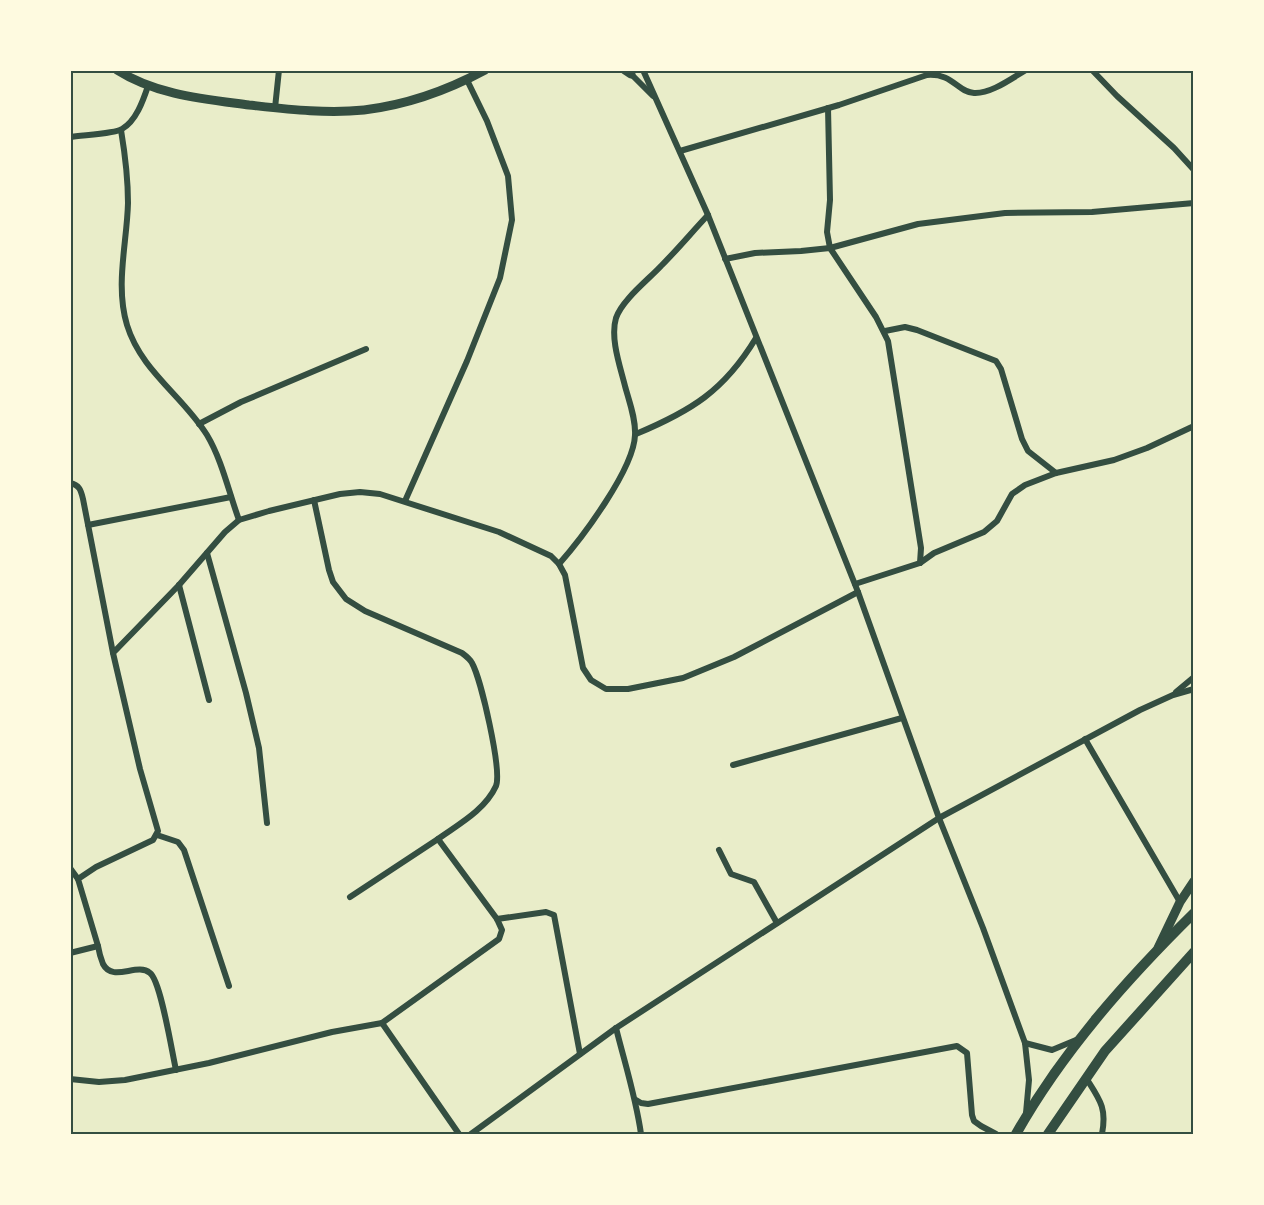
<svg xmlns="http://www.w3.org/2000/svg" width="1264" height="1205" font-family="Lato,sans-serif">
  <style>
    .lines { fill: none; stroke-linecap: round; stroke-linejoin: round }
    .minor { stroke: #344e41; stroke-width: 6 }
    .tertiary { stroke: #344e41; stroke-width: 9 }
    .primary { stroke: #344e41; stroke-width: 10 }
    .neatline { fill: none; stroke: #344e41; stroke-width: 2 }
  </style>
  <rect width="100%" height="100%" fill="#e9edc9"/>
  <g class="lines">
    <g class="minor">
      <path d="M643 70 708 215 858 592 939 818 983 928 1025 1043 1029 1080 1026 1113"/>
      <path d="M1092 70 1117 96 1174 148 1194 170"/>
      <path d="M630 73 653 96"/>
      <path d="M275 108 279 70"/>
      <path d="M828 108 830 200 827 232 830 248 876 317 888 341 921 548 920 563"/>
      <path d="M121 130C125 154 128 178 128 203 127 243 115 285 127 325 141 371 183 396 207 435 222 460 229 493 239 520"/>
      <path d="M70 137C81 135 115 134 122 129 136 121 143 101 148 86"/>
      <path d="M680 151 839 105 927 75C953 73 957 92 974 93 991 94 1012 78 1026 70"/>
      <path d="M725 259 755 253 801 251 830 248 918 224 1005 213 1092 212 1194 203"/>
      <path d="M885 331 905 327 917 330 996 361 1001 369 1022 439 1028 451 1056 473"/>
      <path d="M199 424 241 402 366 349"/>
      <path d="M636 434C691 411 724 391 756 338"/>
      <path d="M70 483C80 485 81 491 83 499L113 653"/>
      <path d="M314 500 329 570 333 582 346 599 365 611 462 653C466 656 470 659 472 663 481 679 502 770 496 786 485 810 459 824 438 839L497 919 502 930 499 939 382 1023"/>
      <path d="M405 501 467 361 500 278 512 220 508 176 487 121 467 80"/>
      <path d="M88 525 231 497"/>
      <path d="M207 553 246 693 259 748 267 823"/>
      <path d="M559 564C582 538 634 469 635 435 636 419 629 401 625 386 620 366 610 338 616 318 622 300 648 280 661 266 677 250 692 232 708 215"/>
      <path d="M855 584 920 563 934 553 984 532 997 521 1012 494 1025 485 1056 473 1114 460 1147 448 1194 426"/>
      <path d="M179 585 209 700"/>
      <path d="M1176 692 1194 677"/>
      <path d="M1085 739 1180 902"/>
      <path d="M733 765 902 718"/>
      <path d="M157 835 178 842 184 850 229 986"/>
      <path d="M719 850 731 874 754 882 777 923"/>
      <path d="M70 868 78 879"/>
      <path d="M350 897 438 839"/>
      <path d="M497 919 546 912 554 915 580 1054"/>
      <path d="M98 946 78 879 96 867 153 840 158 831 140 769 113 653 179 585 225 532 239 520 269 511 340 494 360 492 380 494 499 532 551 556 559 564 565 575 583 668 591 680 606 689H628L683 678 734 657 858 592"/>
      <path d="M70 953 98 946C99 952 101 959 103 964 113 983 137 962 150 973 161 981 172 1053 176 1070"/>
      <path d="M616 1028C625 1064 636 1098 641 1134"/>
      <path d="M1025 1043 1052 1050 1076 1040"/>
      <path d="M1086 1078C1100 1100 1107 1108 1102 1134"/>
      <path d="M70 1079 99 1082 125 1080 209 1063 332 1032 382 1023 459 1134"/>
      <path d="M636 1100 641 1103 648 1104 957 1046 967 1053 972 1115 974 1121 981 1126 996 1134"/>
      <path d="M471 1134 616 1028 939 818 1140 710 1173 695 1194 689"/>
    </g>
    <g class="tertiary">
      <path d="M117 70C156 95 204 99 249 105 286 109 326 114 364 110 405 105 448 90 485 70"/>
      <path d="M625 70 631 74"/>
      <path d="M1158 948 1180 902 1194 881"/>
    </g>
    <g class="primary">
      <path d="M1016 1134C1062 1052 1127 979 1194 913"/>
      <path d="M1048 1134 1105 1051 1194 952"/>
    </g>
  </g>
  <rect width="1264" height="1205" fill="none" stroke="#fefae0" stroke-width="144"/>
  <rect x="72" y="72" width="1120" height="1061" class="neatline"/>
</svg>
